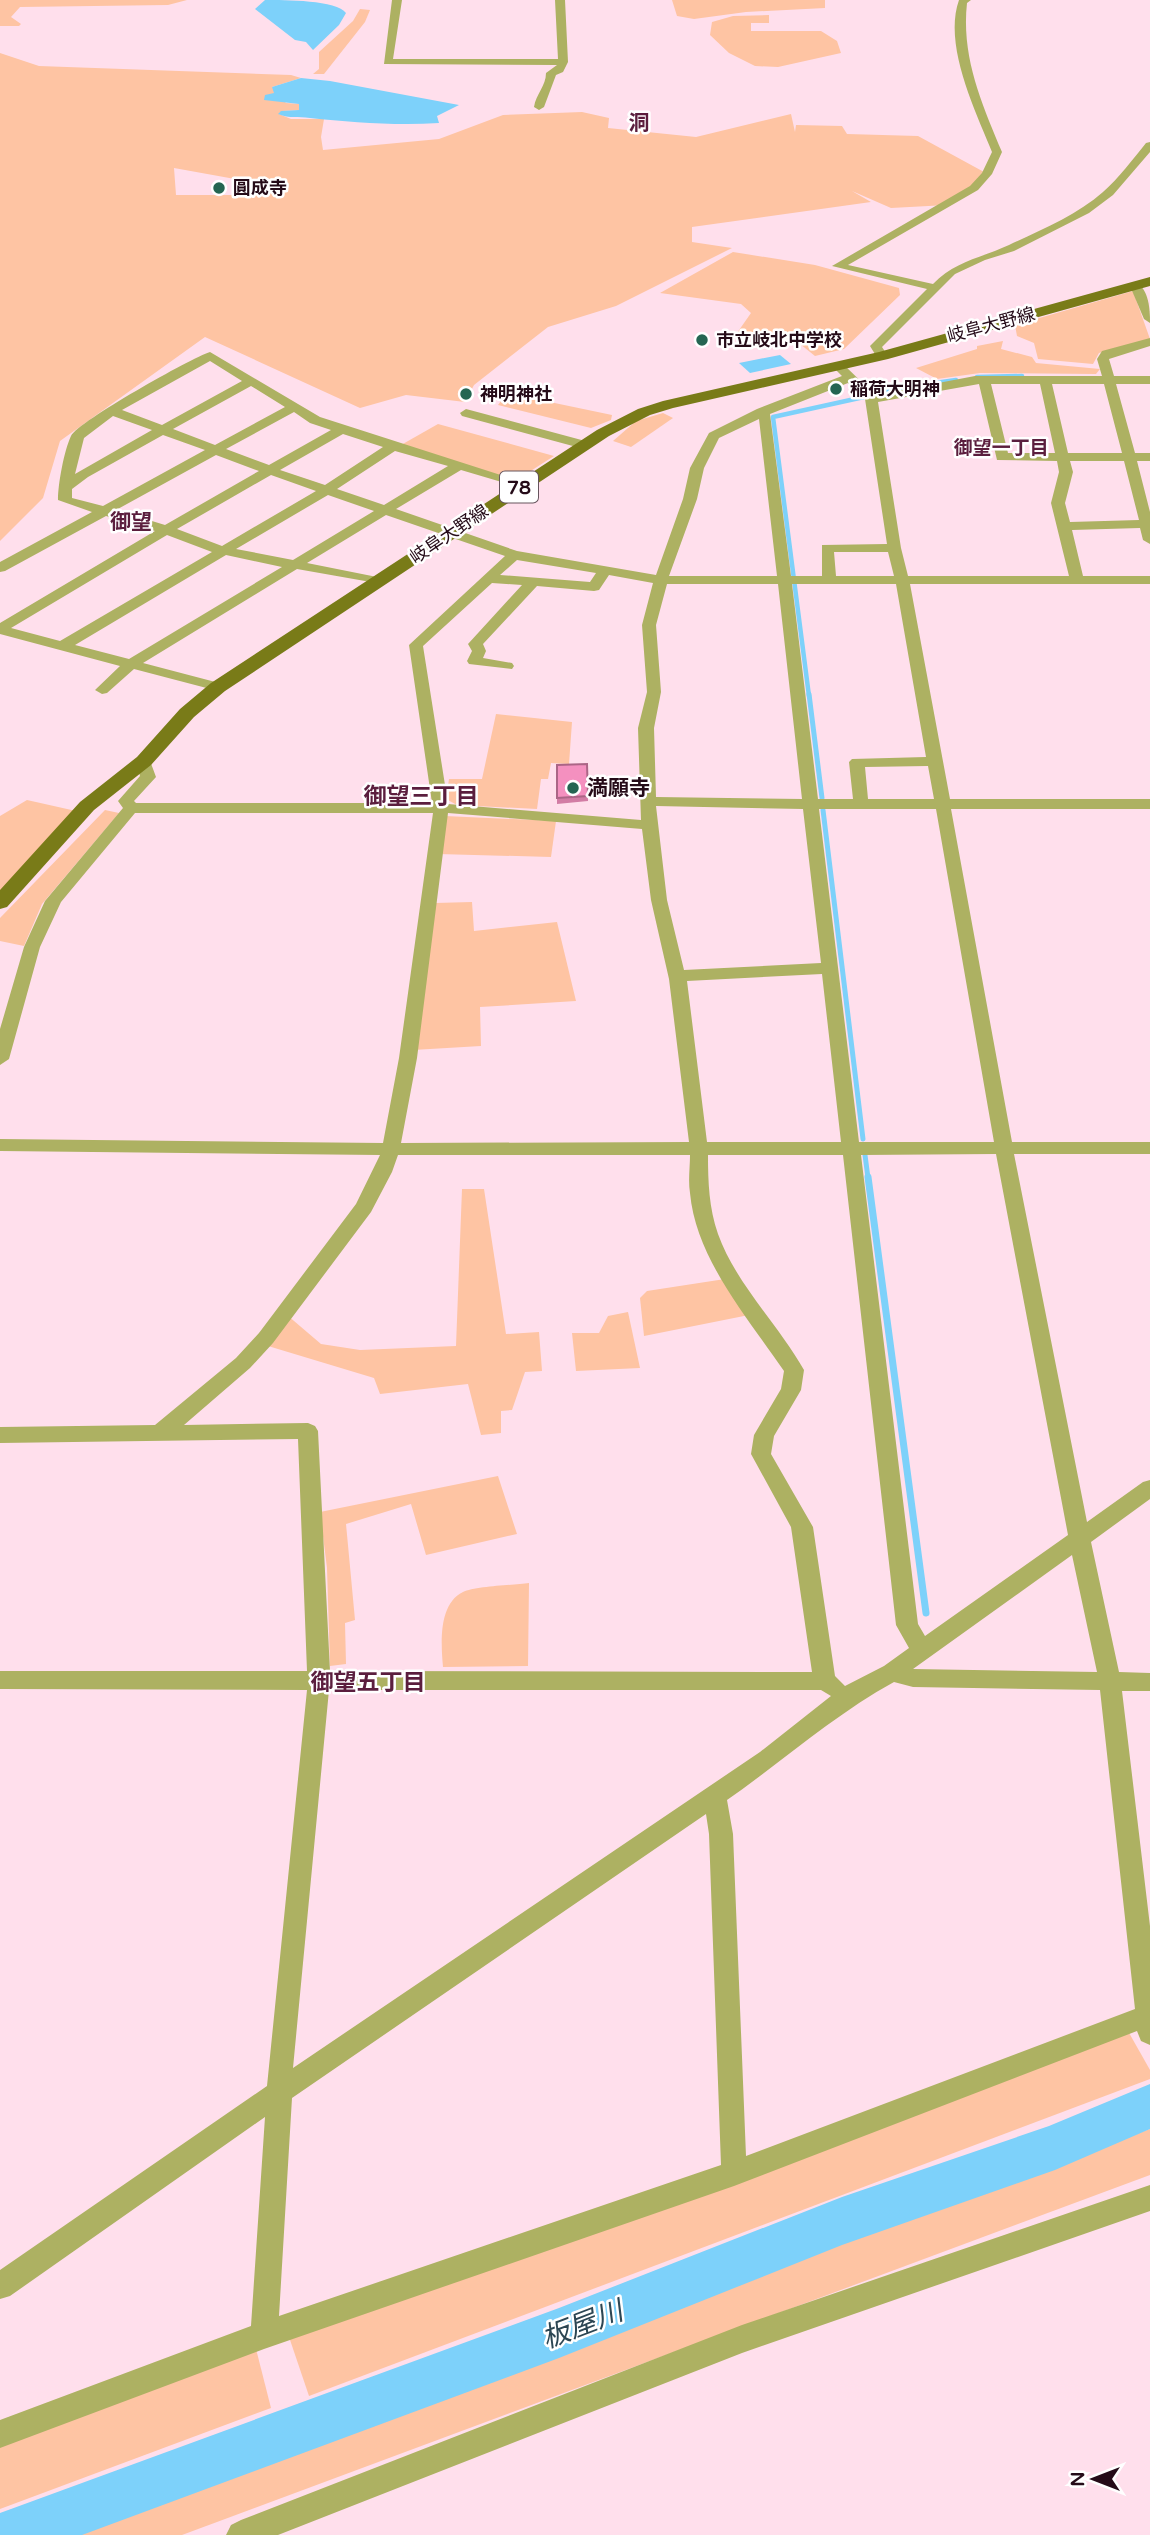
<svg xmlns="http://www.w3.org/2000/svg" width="1150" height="2535" font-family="'Varela Round','Noto Sans JP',sans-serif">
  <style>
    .green { fill: #fec4a3; fill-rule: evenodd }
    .water { fill: #7dd1fa }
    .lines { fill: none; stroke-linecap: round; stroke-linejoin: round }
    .stream-far2 { stroke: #7dd1fa; stroke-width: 4.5 }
    .stream-far1 { stroke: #7dd1fa; stroke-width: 5 }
    .stream { stroke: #7dd1fa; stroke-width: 7 }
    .river { fill: #7dd1fa; fill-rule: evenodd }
    .minor { fill: #adb162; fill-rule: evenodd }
    .major { fill: #797b18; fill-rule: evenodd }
    .wall { fill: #d27ca4 }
    .building { fill: #f490bf; stroke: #ab6586; stroke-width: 2 }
    .poi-dot { fill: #256552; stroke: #fff; stroke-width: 2.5 }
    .labels { text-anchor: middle; stroke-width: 5; stroke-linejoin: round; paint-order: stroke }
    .far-poi-label { font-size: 18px; font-weight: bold; fill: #250b18; stroke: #fff; text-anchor: start }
    .far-street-label { font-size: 18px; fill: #250b18; stroke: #fff }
    .far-neighbourhood-label { font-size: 19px; font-weight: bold; fill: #5b1e3e; stroke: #fff }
    .shield { fill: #fff; stroke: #66545d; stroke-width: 2 }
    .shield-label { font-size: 19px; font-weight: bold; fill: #250b18 }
    .far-quarter-label { font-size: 21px; font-weight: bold; fill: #5b1e3e; stroke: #fff }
    .poi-label { font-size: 21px; font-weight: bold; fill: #250b18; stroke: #fff; text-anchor: start }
    .neighbourhood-label { font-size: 23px; font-weight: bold; fill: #5b1e3e; stroke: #fff }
    .near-water-label { font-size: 28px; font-style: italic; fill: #2c4653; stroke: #fff }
  </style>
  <rect width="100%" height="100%" fill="#ffdfec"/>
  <g class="green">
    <path d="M0 0H187L168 5 20 7 11 17 21 24 19 26H0Z"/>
    <path d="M672 0H825V8L746 12 694 19 677 16Z"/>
    <path d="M360 9 370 10 365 22 324 74H313L319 69V52L353 21Z"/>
    <path d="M769 15V23H751V31H821L837 41 841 53 778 67 755 66 729 53 710 35 712 22 733 16Z"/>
    <path d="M0 53 39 66 291 75 301 78 272 87 286 103 300 104 299 110 282 111 279 114 291 119H324L321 137 323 150 439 139 503 115 582 112 609 118 608 128 696 137 791 114 795 132 796 125 842 126 847 134 918 136 984 172 978 181 947 205 891 208 852 191 871 202 692 227V242L732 248 616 306 548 327 474 385 465 402 406 395 360 408 205 337 60 441 43 498 0 541ZM174 168 246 181 251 192 231 195H176Z"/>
    <path d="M733 252 815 265 899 288 900 295 844 349 815 356 795 340 737 333 751 313 741 304 660 293Z"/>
    <path d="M1133 291 1150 339 1099 353 1093 364 1038 359 1034 343 1017 336 1015 325Z"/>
    <path d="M1003 341 1001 349 1032 357 1036 363 1100 369 1096 374 980 373 937 379 916 368 977 349V346Z"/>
    <path d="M507 393 612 415 611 420 591 428 498 405Z"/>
    <path d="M663 413 673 418 631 447 613 441 636 421Z"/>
    <path d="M438 424 554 456 515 481 401 445Z"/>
    <path d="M496 714 572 722 569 764 551 763 548 779H541L537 809 457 805 446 799 449 779H482Z"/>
    <path d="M27 800 76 811 0 894V816Z"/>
    <path d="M105 810 119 813 42 904 24 946 0 941V918Z"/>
    <path d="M445 816 556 821 551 857 438 854Z"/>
    <path d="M472 902 474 931 557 922 576 1001 480 1007 481 1046 413 1050 435 903Z"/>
    <path d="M462 1189H484L506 1334 539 1332 542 1371 525 1372 512 1410 501 1411V1433L481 1435 468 1384 380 1394 374 1378 268 1346 287 1315 321 1344 360 1350 456 1346Z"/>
    <path d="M725 1279 749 1315 644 1336 640 1298 647 1291Z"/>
    <path d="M628 1312 640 1368 576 1371 572 1333H599L608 1316Z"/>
    <path d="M498 1476 517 1534 426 1555 411 1504 346 1524 355 1620 345 1623 346 1664 330 1666 327 1568 320 1512Z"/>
    <path d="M529 1583 528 1666 443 1667C441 1644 438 1604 463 1592 475 1586 514 1585 529 1583Z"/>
    <path d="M1128 2031 1150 2070V2079L309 2396 287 2331Z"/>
    <path d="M1150 2129V2175L182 2535H48Z"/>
    <path d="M255 2345 271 2408 0 2509V2441Z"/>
  </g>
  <g class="water">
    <path d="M265 0C285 0 337 0 346 13L339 25 313 50 306 42 295 40 255 9Z"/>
    <path d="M301 78 330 81 459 105 437 116 439 123C395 126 351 122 310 118 298 116 290 119 278 114L281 111 299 110V104L264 100 265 95 274 93 272 87Z"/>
    <path d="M780 355 791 364 750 373 739 363Z"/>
  </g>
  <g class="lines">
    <g class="stream-far2">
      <path d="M977 377 1022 376"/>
      <path d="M809 696 773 417 914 386 956 380"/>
    </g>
    <g class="stream-far1">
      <path d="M809 694 822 798"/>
      <path d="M823 810 863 1139"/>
      <path d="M865 1155 868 1178"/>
    </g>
    <path class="stream" d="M868 1177 926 1613"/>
    <path class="river" d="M1150 2084V2129L1055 2170 842 2245 559 2358 82 2535H0V2513L11 2509 559 2308 842 2197 1049 2126Z"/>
    <g class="minor">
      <path d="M392 0H402L393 59H558L555 0H565L568 62 563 72 556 75 544 107 539 110 534 107C536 94 546 86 546 73L557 65 384 64Z"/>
      <path d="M959 0H971L967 3C961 57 982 104 1002 152L992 174 978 190 848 265 933 284C955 261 981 258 1009 245 1041 230 1077 215 1103 192 1119 178 1133 159 1146 143L1150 142V152L1113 195 1089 213 1014 251 985 260 955 274 882 347 888 356 882 360 878 359 870 346 927 289 832 266 970 186 982 173 992 152C975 110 943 45 959 0Z"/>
      <path d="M1136 282C1149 290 1150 309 1150 323L1144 319 1130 286Z"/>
      <path d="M1150 338V346L1109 359 1114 376H1150V384H1116L1135 453H1150V461H1137L1150 512V544L1143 540 1140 528 1072 530 1083 576H1150V584H910L950 799H1150V809H951L1012 1142H1150V1154H1014L1087 1522 1143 1482 1150 1480V1499L1091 1542 1119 1672 1150 1673V1691H1122L1150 1926V2045L1141 2041 1137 2031 734 2186 264 2349 0 2448V2420L251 2326 265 2117 10 2296 0 2299V2270L267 2086 307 1690 0 1689V1671H307L298 1439 0 1443V1427L155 1425 236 1358 259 1333 356 1204 380 1155 0 1151V1139L383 1143 399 1058 433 813H135L61 902 40 947 9 1059 0 1065V1029L24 947 45 901 123 808 118 801 140 776 136 761 139 758H149L156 777 134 801 136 803H432L409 645 505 556 386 515 307 563 382 578V584L297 569 143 663 223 684 225 687 223 690 218 691 134 669 107 693 102 694 95 690 120 666 0 634V623L155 531 106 516 5 571 0 572V562L92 512 58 500C58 484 64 451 71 436 79 421 191 358 210 352L320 417 529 484 522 488 461 470 396 509 517 551 656 575 683 499 690 468 709 433 757 409 842 376 832 366 834 363H842L875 395 975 376H1102L1097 359 1102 351ZM210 361 242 381 162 425 122 410ZM848 383 865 399 887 544 822 545V576H791L770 414ZM979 384 997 460 1057 461 1059 472 1051 503 1069 576H908L901 548 878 402ZM991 384H1040L1055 453H1008ZM1052 384H1104L1122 453H1068ZM251 386 285 407 215 445 173 429ZM294 412 310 423 331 430 269 465 226 449ZM113 416 152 430 75 474 84 438ZM759 419 777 576H669L697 499 704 468 719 438ZM343 434 383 447 325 485 280 470ZM163 435 205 450 103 506 72 498V489L88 477ZM395 451 448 466 384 505 337 489ZM216 455 259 471 165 525 116 510ZM1070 461H1124L1139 520 1070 522 1065 503 1073 472ZM271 475 316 491 222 546 177 529ZM328 495 374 511 293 560 236 549ZM167 535 212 552 60 641 11 628ZM834 552H888L894 576H836ZM226 555 282 567 129 659 75 645ZM517 560 596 573 590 582 500 575ZM609 575 653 583 642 625 647 692 638 728 641 820 448 804 423 646 492 583 522 585 468 644 472 651 467 661 469 664 512 669 514 666 512 663 483 658 486 651 483 644 537 586 594 591 599 590ZM667 584H778L802 799 656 797 654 728 661 692 656 625ZM792 584H896L926 757 852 759 849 762 853 799H818ZM928 766 934 799H868L865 767ZM656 806 803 809 821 963 684 970 667 900ZM819 809H936L994 1142H859ZM448 813 642 829 651 900 669 979 689 1142 401 1143 417 1058ZM822 974 841 1142H707L687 981ZM996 1154 1068 1535 925 1636 918 1624 861 1155ZM398 1155H690C690 1167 688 1181 690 1193 696 1259 748 1318 784 1371L781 1389 754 1435 751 1454 791 1527 812 1672 330 1671 318 1431 315 1426 308 1423 184 1425 250 1368 273 1343 371 1212 392 1172ZM708 1155H843L896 1625 909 1648 884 1666 845 1686 835 1676 813 1527 771 1454 774 1436 801 1390 804 1370C778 1324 736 1284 718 1234 709 1208 708 1182 708 1155ZM1072 1555 1097 1672 913 1669ZM894 1682 913 1687 1100 1690 1135 2009 746 2156 733 1834 727 1800C783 1761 834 1715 894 1682ZM329 1690H821L831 1696 760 1752 293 2068ZM706 1814 709 1834 721 2165 279 2316 292 2098Z"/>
      <path d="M466 409 589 442 590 445 584 449 462 416 460 413Z"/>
      <path d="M1150 2185V2211L742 2353 278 2535H226L231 2525 241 2520 742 2325Z"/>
    </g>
    <path class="major" d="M1150 277V286L888 359 673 408 650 415 609 436 225 691 194 717 151 765 94 810 7 907 0 909V890L80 802 137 757 180 709 211 683 597 430 638 409 663 401 879 352Z"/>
  </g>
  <path class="wall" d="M587 764 588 801 557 804V765Z"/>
  <path class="building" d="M587 764 588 796 557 798V765Z"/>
  <g class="poi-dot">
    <circle cx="219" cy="188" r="7"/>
    <circle cx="702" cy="340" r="7"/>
    <circle cx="836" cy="389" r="7"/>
    <circle cx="466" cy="394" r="7"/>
    <circle cx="573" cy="788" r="7"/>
  </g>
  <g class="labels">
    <g class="far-poi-label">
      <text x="233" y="194">圓成寺</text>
      <text x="716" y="346">市立岐北中学校</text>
      <text x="850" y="395">稲荷大明神</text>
      <text x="480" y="400">神明神社</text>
    </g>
    <g class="far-street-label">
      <text transform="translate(991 325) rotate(-15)" y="6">岐阜大野線</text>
      <text transform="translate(449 534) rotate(-34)" y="6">岐阜大野線</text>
    </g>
    <g class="far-neighbourhood-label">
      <text x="1001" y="454">御望一丁目</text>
    </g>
    <rect class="shield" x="500" y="471.5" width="38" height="31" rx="5"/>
    <g class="shield-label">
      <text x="519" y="494">78</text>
    </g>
    <g class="far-quarter-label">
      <text x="639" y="130">洞</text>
      <text x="131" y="529">御望</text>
    </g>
    <g class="poi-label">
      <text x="587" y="795">満願寺</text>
    </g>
    <g class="neighbourhood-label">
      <text x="421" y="804">御望三丁目</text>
      <text x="368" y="1690">御望五丁目</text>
    </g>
    <g class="near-water-label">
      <text transform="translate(582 2324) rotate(-21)" y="10">板屋川</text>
    </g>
  </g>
  <g transform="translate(1094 2479) rotate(270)" stroke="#ffffff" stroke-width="5" paint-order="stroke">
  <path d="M0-5L12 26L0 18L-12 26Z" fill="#250b18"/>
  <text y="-10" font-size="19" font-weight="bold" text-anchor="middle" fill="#250b18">N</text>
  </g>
</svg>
